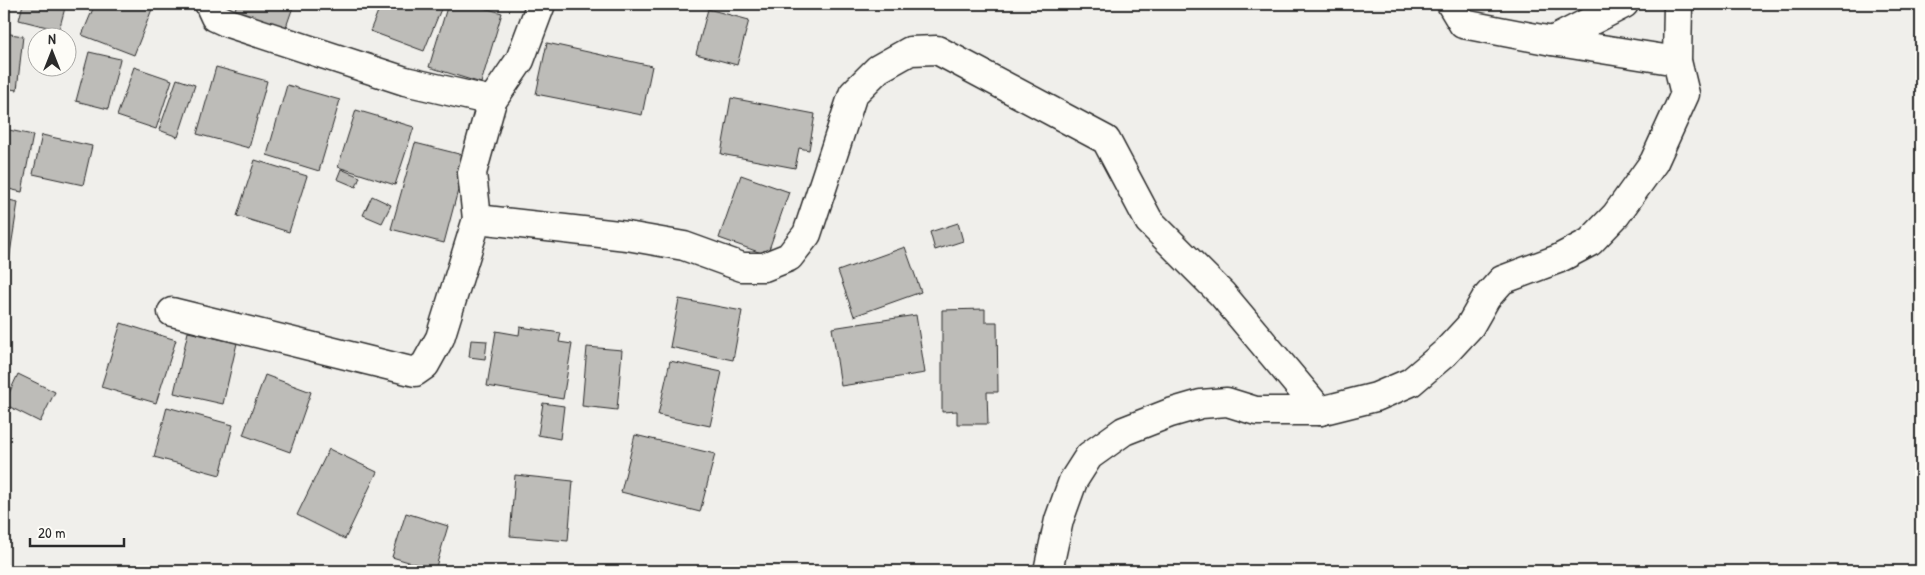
<svg xmlns="http://www.w3.org/2000/svg" width="1925" height="575" font-family="'Patrick Hand',sans-serif">
  <style>
    .building { fill: #bdbcb8; stroke: #2b2b2b }
    .lines { fill: none; stroke-linecap: round; stroke-linejoin: round }
    .minor-casing { stroke: #2b2b2b; stroke-width: 31 }
    .minor { stroke: #fdfcf7; stroke-width: 28 }
  </style>
  <rect width="100%" height="100%" fill="#f0efeb"/>
  <filter id="ink" filterUnits="userSpaceOnUse"><feTurbulence type="fractalNoise" baseFrequency=".02" numOctaves="2"/><feDisplacementMap in="SourceGraphic" scale="10" xChannelSelector="R" yChannelSelector="G"/><feConvolveMatrix kernelMatrix="1 2 1 2 8 2 1 2 1" color-interpolation-filters="sRGB"/></filter>
  <g filter="url(#ink)">
    <g class="building">
      <path d="M4 4H8L4 26Z"/>
      <path d="M23 4H66L59 30 19 20Z"/>
      <path d="M95 4H154L134 55 82 35Z"/>
      <path d="M237 4H294L285 30 234 12Z"/>
      <path d="M381 4H443L424 51 370 31Z"/>
      <path d="M448 4H470L502 13 481 83 429 67Z"/>
      <path d="M708 9 749 20 737 65 696 54Z"/>
      <path d="M4 33 23 36 17 90 4 88Z"/>
      <path d="M547 43 652 66 642 115 536 94Z"/>
      <path d="M89 52 120 59 108 109 76 101Z"/>
      <path d="M134 67 172 80 156 129 117 116Z"/>
      <path d="M216 67 267 81 249 148 197 134Z"/>
      <path d="M177 79 195 85 178 137 159 130Z"/>
      <path d="M287 85 340 100 319 171 267 155Z"/>
      <path d="M731 98 815 114 809 150 799 148 795 168 721 154Z"/>
      <path d="M356 110 414 127 395 185 338 167Z"/>
      <path d="M4 129 33 135 22 192 4 188Z"/>
      <path d="M42 135 92 146 83 185 33 174Z"/>
      <path d="M415 143 467 156 444 243 391 229Z"/>
      <path d="M255 160 307 176 289 232 237 216Z"/>
      <path d="M341 169 360 177 356 187 337 179Z"/>
      <path d="M741 175 789 192 767 255 719 238Z"/>
      <path d="M372 196 391 205 382 223 363 215Z"/>
      <path d="M4 199 18 202 9 260 4 259Z"/>
      <path d="M958 223 963 241 935 250 930 232Z"/>
      <path d="M905 247 921 292 854 316 838 271Z"/>
      <path d="M679 299 742 311 733 360 670 347Z"/>
      <path d="M985 309V322H997L998 392H987L988 424H957V411L942 412V310Z"/>
      <path d="M916 315 925 373 841 386 832 328Z"/>
      <path d="M121 323 176 340 156 403 101 387Z"/>
      <path d="M520 327 561 333 559 342 572 344 563 399 487 386 496 331 519 335Z"/>
      <path d="M188 332 237 343 223 404 174 393Z"/>
      <path d="M471 340 487 341 485 359 469 357Z"/>
      <path d="M587 347 622 350 617 410 582 406Z"/>
      <path d="M670 361 722 372 710 426 658 415Z"/>
      <path d="M18 374 55 392 40 422 4 404Z"/>
      <path d="M265 375 311 392 290 452 243 435Z"/>
      <path d="M543 403 564 406 560 439 538 435Z"/>
      <path d="M167 407 233 425 220 475 154 457Z"/>
      <path d="M635 435 715 454 700 512 621 492Z"/>
      <path d="M329 449 377 472 345 539 297 515Z"/>
      <path d="M515 475 573 481 568 541 510 536Z"/>
      <path d="M406 513 448 526 435 570 392 557Z"/>
    </g>
    <g class="lines">
      <g class="minor-casing">
        <g id="minor">
          <path d="M1451 4 1463 24 1552 41 1677 61"/>
          <path d="M1552 41 1624 4"/>
          <path d="M492 101 520 60 541 4"/>
          <path d="M477 219 627 236 684 246 742 267H764L789 257 807 234 853 94 878 69 910 51 937 50 1106 140 1149 221 1222 294 1320 411"/>
          <path d="M172 312 415 372 425 365 440 338 477 219 472 173 492 101 405 81 228 23 215 17 209 4"/>
          <path d="M1048 571 1059 520 1073 481 1089 456 1124 431 1170 413 1201 404 1227 402 1256 411H1320L1376 397 1411 382 1445 353 1470 326 1486 298 1502 280 1558 259 1590 242 1616 215 1654 162 1685 94 1677 61 1678 4"/>
        </g>
      </g>
      <use href="#minor" class="minor"/>
    </g>
  </g>
  <rect width="1925" height="575" fill="none" stroke="#fdfcf7" stroke-width="20"/>
  <rect x="10" y="10" width="1905" height="555" fill="none" stroke="#2b2b2b" stroke-width="2" filter="url(#ink)"/>
  <g transform="translate(52 52)"><circle r="24" fill="#fdfcf7" stroke="#a9a8a5"/>
  <path d="M0-4L9 19L0 12L-9 19Z" fill="#2b2b2b"/>
  <text y="-8" font-size="14" font-weight="bold" text-anchor="middle" fill="#2b2b2b">N</text>
  </g>
  <path d="M30 538v8h94v-8" fill="none" stroke="#2b2b2b" stroke-width="2.5"/>
  <text x="38" y="538" font-size="15" fill="#2b2b2b" stroke="#fdfcf7" stroke-width="4" paint-order="stroke">20 m</text>
</svg>
